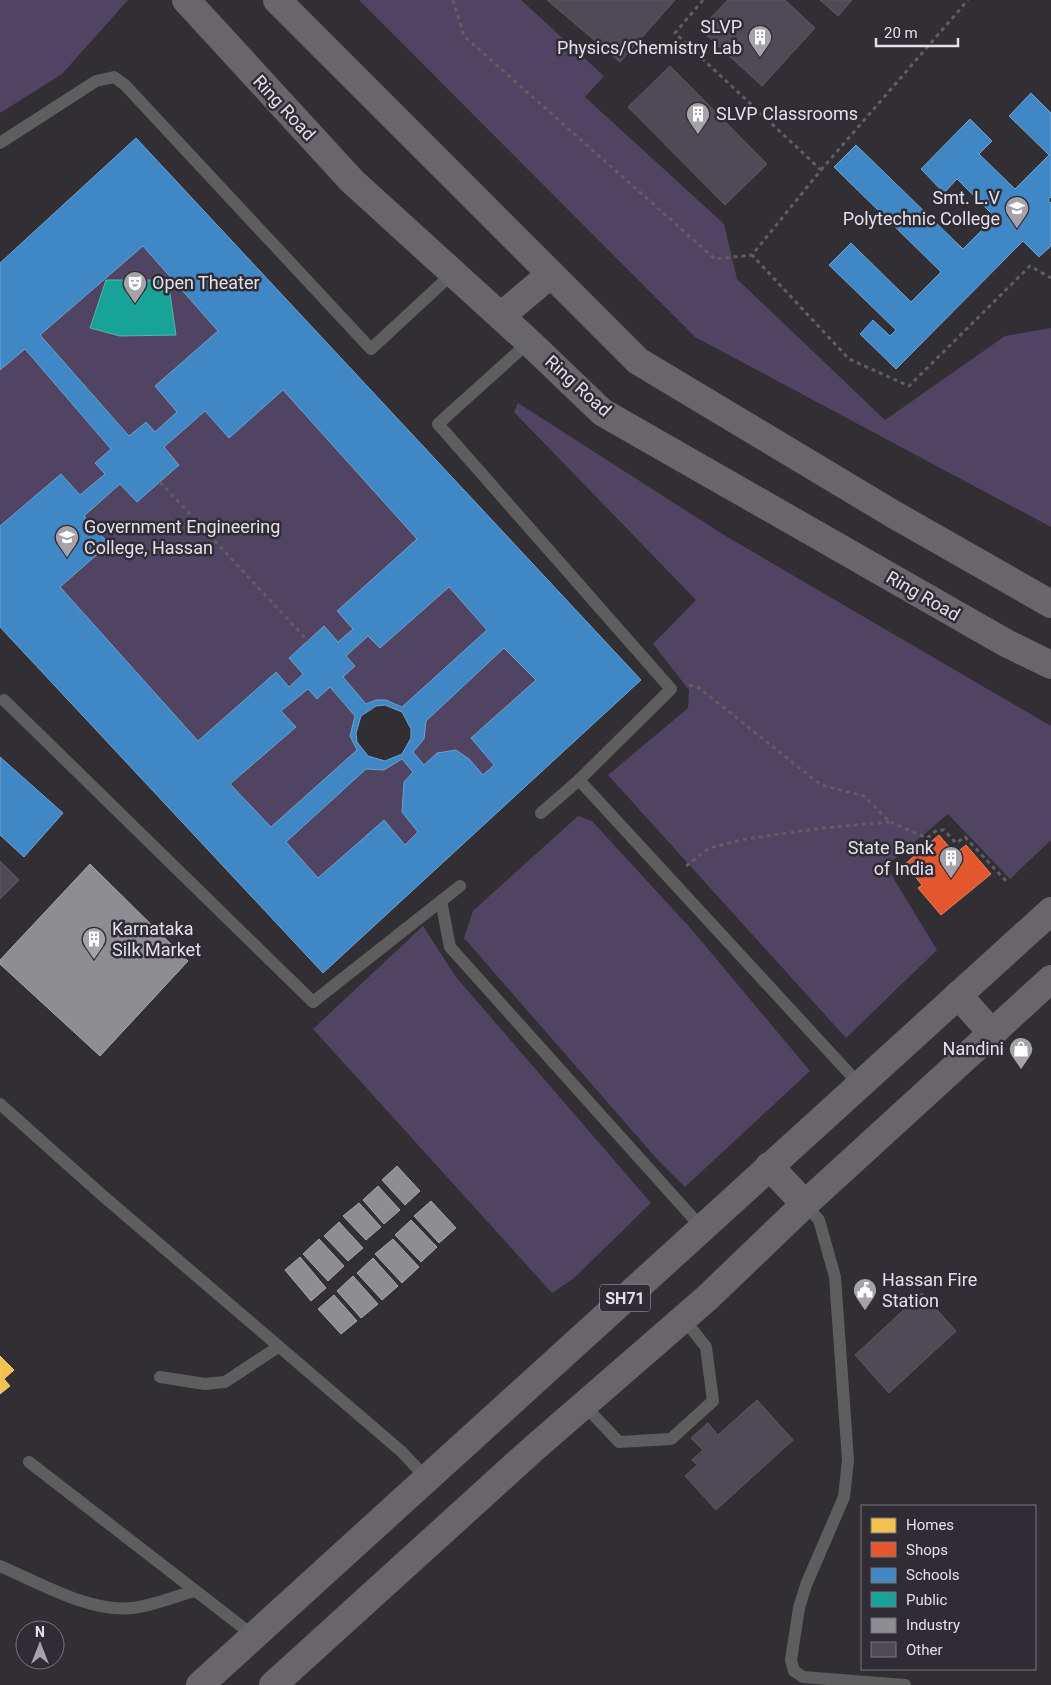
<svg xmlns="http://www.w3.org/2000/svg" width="1051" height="1685" font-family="Roboto,sans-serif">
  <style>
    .green { fill: #504462 }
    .homes { fill: #f2c14e; stroke: #eeca7c }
    .shops { fill: #e4572e; stroke: #e48066 }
    .schools { fill: #3f88c5; stroke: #70a2cf; fill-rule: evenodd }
    .public { fill: #17a398; stroke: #54b5b0 }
    .industry { fill: #8d8d92; stroke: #a7a6ac }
    .building { fill: #4f4a56; stroke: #5b595e }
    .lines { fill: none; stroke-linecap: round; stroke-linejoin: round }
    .path { stroke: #5f5e61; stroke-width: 3; stroke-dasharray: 4 4; stroke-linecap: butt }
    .lane { stroke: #5e5e5f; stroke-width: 12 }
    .primary { stroke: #68666a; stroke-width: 28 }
    .labels { text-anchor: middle; stroke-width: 5; stroke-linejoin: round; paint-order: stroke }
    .shield { fill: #302c36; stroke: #adaab2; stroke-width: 1 }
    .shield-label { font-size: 16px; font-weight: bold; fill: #e3e0e7 }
    .poi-label { font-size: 18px; fill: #e3e0e7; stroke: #302c36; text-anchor: start }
    .street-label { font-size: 18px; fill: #e3e0e7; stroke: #302c36 }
  </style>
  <rect width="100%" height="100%" fill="#312e34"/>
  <g class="green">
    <path d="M0 0H128L62 74 0 113Z"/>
    <path d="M359 0H521L604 76 585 97 724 224 737 279 885 420 1005 336 1051 328V527L695 337Z"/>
    <path d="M143 246 218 331 155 386 177 412 155 432 145 422 129 436 40 335Z"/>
    <path d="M25 349 111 449 95 463 105 474 80 495 61 474 0 526V370Z"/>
    <path d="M283 390 417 539 337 611 353 629 338 642 324 627 289 657 303 674 289 687 275 672 198 741 60 587 84 516 120 484 137 502 179 465 164 447 205 411 229 438Z"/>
    <path d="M518 403 724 535 1051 726V840L1010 879 948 814 886 866 937 950 846 1038 608 775 688 708 689 690 653 644 696 600 514 412Z"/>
    <path d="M449 587 487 630 402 707C390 699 380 698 366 704L343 677 355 666 346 656 368 636Z"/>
    <path d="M504 648 536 680 471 738 494 765 483 775C461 751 451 740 424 765L413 752 424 739 426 721Z"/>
    <path d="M330 687 355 716 350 736 357 750 271 827 230 784 296 727 281 711 308 689 317 699Z"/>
    <path d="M402 759 413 772 404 782 402 812 418 832 405 845 383 820 318 878 286 842 366 769H384Z"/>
    <path d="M578 816 592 821 693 931 810 1071 685 1187 656 1158 464 938 473 911Z"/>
    <path d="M423 926 456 977 651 1203 573 1279 552 1293 313 1029Z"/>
  </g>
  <path class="homes" d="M0 1356 14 1370 4 1379 10 1386 0 1394Z"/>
  <path class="shops" d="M939 835 955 854 966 845 991 874 941 915 918 888 922 885 905 864Z"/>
  <g class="schools">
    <path d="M1031 93 1051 113V197L1048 200 1051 203V246L1039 257 1023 241 896 369 860 334 873 320 890 336 896 330 829 265 851 243 911 302 941 272 834 167 856 145 963 249 995 217 957 179 944 193 921 169 970 119 992 141 979 154 1015 189 1049 155 1009 116Z"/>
    <path d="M136 138 641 680 323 973 0 627V526L61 474 80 495 105 474 95 463 111 449 25 349 0 370V263ZM143 246 218 331 155 386 177 412 155 432 146 422 129 436 40 335ZM283 390 417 539 337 611 353 629 338 642 324 626 289 658 303 674 289 687 276 672 198 741 60 587 109 544 84 516 120 484 137 502 179 465 164 447 205 411 229 438ZM449 587 487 630 402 707 386 700H376L366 704 343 677 355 666 346 656 368 636 380 648ZM504 648 536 680 471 738 494 765 483 775 469 759 456 750 437 753 424 765 413 752 424 739 426 721ZM330 687 355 716 350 736 357 750 271 827 230 784 296 727 281 711 308 689 317 699ZM385 705 402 712 411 729V738L402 754 385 761 368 756 357 742 356 733 361 716 376 706ZM402 759 413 772 404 782 402 812 418 832 405 845 384 820 318 878 286 842 366 769 384 770Z"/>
    <path d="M0 757 63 813 24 857 0 835Z"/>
  </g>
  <path class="public" d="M106 280H168L176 335 120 336 90 328Z"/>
  <g class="industry">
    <path d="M90 864 188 961 100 1056 0 964V960Z"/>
    <path d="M397 1166 420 1191 405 1205 382 1180Z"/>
    <path d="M378 1186 400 1210 384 1224 363 1200Z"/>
    <path d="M431 1201 456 1228 439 1243 414 1216Z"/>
    <path d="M359 1203 381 1227 366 1240 343 1216Z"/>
    <path d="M411 1220 437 1247 421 1262 395 1235Z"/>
    <path d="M339 1222 363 1248 348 1261 324 1236Z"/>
    <path d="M319 1239 344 1266 328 1281 303 1254Z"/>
    <path d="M393 1239 419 1267 402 1283 375 1254Z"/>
    <path d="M300 1257 326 1288 311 1301 285 1270Z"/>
    <path d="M373 1258 398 1286 382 1300 357 1273Z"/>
    <path d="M353 1276 378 1304 361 1318 337 1291Z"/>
    <path d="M334 1295 357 1321 341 1334 318 1309Z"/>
  </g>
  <g class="building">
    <path d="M547 0H675L620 62Z"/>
    <path d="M728 0H785L815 28 762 86 700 29Z"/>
    <path d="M820 0H852L838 16Z"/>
    <path d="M670 66 767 164 725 205 628 107Z"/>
    <path d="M0 861 19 880 0 899Z"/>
    <path d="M922 1293 956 1331 889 1393 855 1355Z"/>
    <path d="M757 1400 793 1440 716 1510 685 1476 697 1465 692 1460 703 1450 691 1438 708 1423 718 1435Z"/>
  </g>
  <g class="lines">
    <g class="path">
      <path d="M453 0 464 36 715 259 752 255"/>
      <path d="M703 0 675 33 821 170 752 255 849 359 909 386 1030 266 1051 278"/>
      <path d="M821 170 968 0"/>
      <path d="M160 482 308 641"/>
      <path d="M689 685 699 688 821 785 864 796 890 822 927 838 937 830H944L956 843 965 837 1007 882"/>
      <path d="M686 866 709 848 746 839 823 828 889 822"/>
    </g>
    <g class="lane">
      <path d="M0 143 96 81 114 77 125 85 371 349 453 273"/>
      <path d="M529 342 438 424 671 689 579 780 541 813"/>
      <path d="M4 700 313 1002 441 901"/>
      <path d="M579 780 859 1084"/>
      <path d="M460 886 441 901 450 947 702 1228"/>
      <path d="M0 1104 102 1195 402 1452 427 1479"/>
      <path d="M805 1204 819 1220 835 1277 848 1460 844 1497 806 1585 799 1608 791 1660 794 1671 803 1677 905 1685"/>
      <path d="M160 1377 205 1384 225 1382 278 1347"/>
      <path d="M584 1405 619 1442 671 1439 713 1401 706 1347 683 1318"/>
      <path d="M29 1462 254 1636"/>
      <path d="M0 1566C38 1582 90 1613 132 1608 153 1606 175 1596 195 1591"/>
    </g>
    <g class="primary">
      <path d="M186 0 352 181 529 342 602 412 1006 643 1051 665"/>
      <path d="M277 0 638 361 893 514 1051 604"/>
      <path d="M501 316 551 274"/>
      <path d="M958 995 993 1034"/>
      <path d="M769 1166 805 1204"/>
      <path d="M200 1685 1051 911"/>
      <path d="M273 1685 532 1450 707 1298 805 1204 1051 979"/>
    </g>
  </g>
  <defs>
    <g id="building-pin" transform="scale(1.25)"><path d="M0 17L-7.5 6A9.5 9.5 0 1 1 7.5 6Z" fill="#a5a2a8" stroke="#302c36"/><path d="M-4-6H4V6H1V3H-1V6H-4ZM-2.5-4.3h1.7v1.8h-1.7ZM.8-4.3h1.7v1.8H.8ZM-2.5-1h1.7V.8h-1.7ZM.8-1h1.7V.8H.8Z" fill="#fff"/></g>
    <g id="university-pin" transform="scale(1.25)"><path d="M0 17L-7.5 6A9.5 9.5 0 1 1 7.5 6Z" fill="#a5a2a8" stroke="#302c36"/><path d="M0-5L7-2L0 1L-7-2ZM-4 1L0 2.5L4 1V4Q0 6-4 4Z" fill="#fff"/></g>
    <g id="theatre-pin" transform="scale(1.25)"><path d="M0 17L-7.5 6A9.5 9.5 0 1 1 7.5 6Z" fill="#a5a2a8" stroke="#302c36"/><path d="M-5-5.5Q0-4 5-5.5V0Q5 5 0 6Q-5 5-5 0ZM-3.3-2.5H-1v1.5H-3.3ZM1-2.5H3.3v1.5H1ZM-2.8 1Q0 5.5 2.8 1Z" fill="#fff"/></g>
    <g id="shop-pin" transform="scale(1.25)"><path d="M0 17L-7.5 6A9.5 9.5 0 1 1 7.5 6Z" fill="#a5a2a8" stroke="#302c36"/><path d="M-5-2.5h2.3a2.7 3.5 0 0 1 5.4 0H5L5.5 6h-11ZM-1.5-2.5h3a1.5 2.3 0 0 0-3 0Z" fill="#fff"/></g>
    <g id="civic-pin" transform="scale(1.25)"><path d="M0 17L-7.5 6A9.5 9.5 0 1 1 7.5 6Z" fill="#a5a2a8" stroke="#302c36"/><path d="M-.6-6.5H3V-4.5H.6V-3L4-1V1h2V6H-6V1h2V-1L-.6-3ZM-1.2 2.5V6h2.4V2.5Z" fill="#fff"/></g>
  </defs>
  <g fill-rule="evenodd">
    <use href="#building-pin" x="760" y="37"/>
    <use href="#building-pin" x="698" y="114"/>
    <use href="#university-pin" x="1017" y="208"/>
    <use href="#theatre-pin" x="135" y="283"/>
    <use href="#university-pin" x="67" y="537"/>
    <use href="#building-pin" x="951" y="858"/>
    <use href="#building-pin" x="94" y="939"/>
    <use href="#shop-pin" x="1021" y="1049"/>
    <use href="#civic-pin" x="865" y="1290"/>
  </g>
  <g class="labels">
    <rect class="shield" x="600" y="1284.5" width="50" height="27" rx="4"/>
    <g class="shield-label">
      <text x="625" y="1304">SH71</text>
    </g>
    <g class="poi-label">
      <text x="742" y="33" text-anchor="end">SLVP<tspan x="742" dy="21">Physics/Chemistry Lab</tspan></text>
      <text x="716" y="120">SLVP Classrooms</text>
      <text x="1000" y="204" text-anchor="end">Smt. L.V<tspan x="1000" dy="21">Polytechnic College</tspan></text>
      <text x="152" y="289">Open Theater</text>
      <text x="84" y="533">Government Engineering<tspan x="84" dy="21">College, Hassan</tspan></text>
      <text x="934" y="854" text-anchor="end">State Bank<tspan x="934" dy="21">of India</tspan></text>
      <text x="112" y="935">Karnataka<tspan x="112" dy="21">Silk Market</tspan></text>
      <text x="1004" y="1055" text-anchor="end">Nandini</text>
      <text x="882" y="1286">Hassan Fire<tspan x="882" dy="21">Station</tspan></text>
    </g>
    <g class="street-label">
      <text transform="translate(284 108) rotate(47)" y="6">Ring Road</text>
      <text transform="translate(578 386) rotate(42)" y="6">Ring Road</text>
      <text transform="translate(923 596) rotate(30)" y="6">Ring Road</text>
    </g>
  </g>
  <rect x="861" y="1505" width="175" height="165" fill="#302c36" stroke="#78747d"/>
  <rect x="871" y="1518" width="25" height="15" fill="#f2c14e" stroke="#78747d"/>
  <text x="906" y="1530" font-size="15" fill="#e3e0e7">Homes</text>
  <rect x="871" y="1542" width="25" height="15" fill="#e4572e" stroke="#78747d"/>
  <text x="906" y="1555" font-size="15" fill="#e3e0e7">Shops</text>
  <rect x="871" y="1568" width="25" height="15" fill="#3f88c5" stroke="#78747d"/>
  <text x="906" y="1580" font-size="15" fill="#e3e0e7">Schools</text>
  <rect x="871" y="1592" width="25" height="15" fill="#17a398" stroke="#78747d"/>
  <text x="906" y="1605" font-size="15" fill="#e3e0e7">Public</text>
  <rect x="871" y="1618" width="25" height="15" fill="#8d8d92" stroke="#78747d"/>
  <text x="906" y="1630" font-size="15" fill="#e3e0e7">Industry</text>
  <rect x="871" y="1642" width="25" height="15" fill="#4f4a56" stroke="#78747d"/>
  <text x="906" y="1655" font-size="15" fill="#e3e0e7">Other</text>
  <g transform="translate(40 1645)"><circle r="24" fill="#302c36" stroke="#78747d"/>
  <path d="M0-4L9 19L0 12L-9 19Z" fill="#a5a2a8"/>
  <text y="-8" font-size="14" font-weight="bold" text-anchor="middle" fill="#e3e0e7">N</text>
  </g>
  <path d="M876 38v8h82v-8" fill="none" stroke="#e3e0e7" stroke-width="2.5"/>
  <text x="884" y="38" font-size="15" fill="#e3e0e7" stroke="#302c36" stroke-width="4" paint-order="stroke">20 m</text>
</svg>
